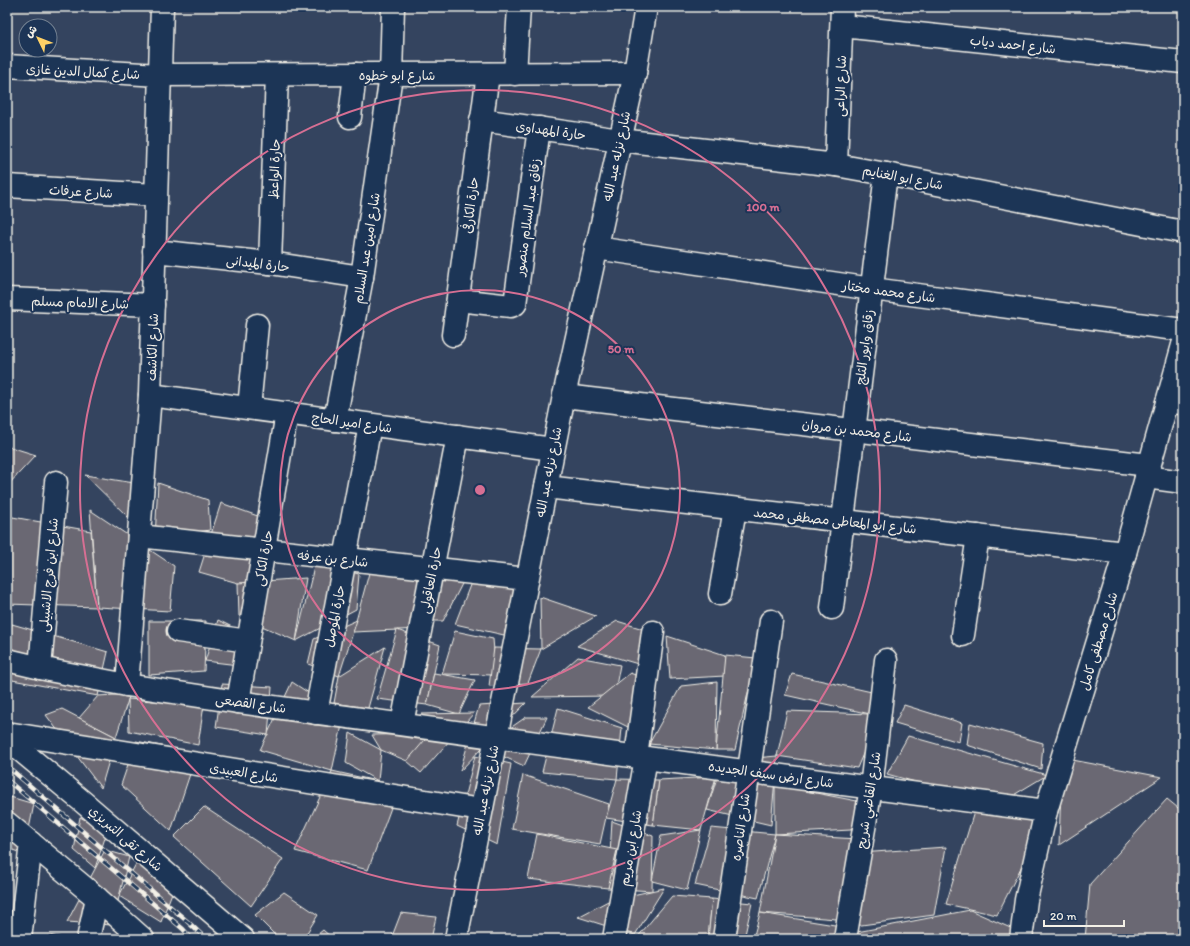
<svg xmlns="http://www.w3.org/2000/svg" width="1190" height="946" font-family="Itim,'Playpen Sans Arabic',sans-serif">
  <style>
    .building { fill: #6a6873; stroke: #f4f1e8 }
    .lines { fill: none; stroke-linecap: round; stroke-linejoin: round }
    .street-casing { stroke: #f4f1e8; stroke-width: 25 }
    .secondary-casing { stroke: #f4f1e8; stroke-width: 25 }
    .street { stroke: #1d3557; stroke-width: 22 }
    .secondary { stroke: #1d3557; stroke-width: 22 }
    .rail-casing { stroke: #f4f1e8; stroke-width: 4.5 }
    .rail { stroke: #1d3557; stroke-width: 3; stroke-dasharray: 9; stroke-linecap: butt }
    .ring { fill: none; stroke: #d66f93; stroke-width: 2 }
    .labels { text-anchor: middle; stroke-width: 4; stroke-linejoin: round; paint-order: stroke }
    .street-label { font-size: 13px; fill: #f4f1e8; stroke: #1d3557 }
    .centre { fill: #d66f93; stroke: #1d3557; stroke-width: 2 }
    .ring-label { font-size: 12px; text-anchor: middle; font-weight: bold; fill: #d66f93; stroke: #1d3557; stroke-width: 4; stroke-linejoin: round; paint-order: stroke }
  </style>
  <rect width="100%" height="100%" fill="#34445f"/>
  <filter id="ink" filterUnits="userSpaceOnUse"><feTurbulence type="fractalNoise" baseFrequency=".025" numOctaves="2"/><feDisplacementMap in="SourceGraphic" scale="8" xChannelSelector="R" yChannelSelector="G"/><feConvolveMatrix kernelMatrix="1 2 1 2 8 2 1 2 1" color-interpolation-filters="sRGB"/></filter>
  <g filter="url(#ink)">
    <g class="building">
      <path d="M7 446 36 455 7 486Z"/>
      <path d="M85 475 134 483 128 517Z"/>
      <path d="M158 483 208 500 210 530 155 538Z"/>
      <path d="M221 503 269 520 245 585 199 572Z"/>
      <path d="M90 510 174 566 170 611 97 607Z"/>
      <path d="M7 516 91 531 97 607 7 604Z"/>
      <path d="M372 562 418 579 421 629 353 632Z"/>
      <path d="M315 563 359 574 356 609 296 641Z"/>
      <path d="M306 578 296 641 239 616 238 583Z"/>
      <path d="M418 579 464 580 443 621H422Z"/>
      <path d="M472 580 515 589 504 635 455 624Z"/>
      <path d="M540 597 596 616 541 649Z"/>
      <path d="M218 620 258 640 255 667 205 661Z"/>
      <path d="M357 620 339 676 308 664 314 639Z"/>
      <path d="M149 621H206L204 671 149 675Z"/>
      <path d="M617 621 653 632 638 664 577 646Z"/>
      <path d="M12 624 108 652 98 696 7 679V632Z"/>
      <path d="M397 630 440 645 427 705 377 699Z"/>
      <path d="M455 631 493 639 496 675 442 674Z"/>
      <path d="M667 636 725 655V676L670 679Z"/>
      <path d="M385 647 368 708 334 703 339 676Z"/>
      <path d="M494 648 541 649 528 683 489 686Z"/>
      <path d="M725 655 756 658 735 750H716Z"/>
      <path d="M578 657 620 665 614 696 532 697Z"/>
      <path d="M434 673 475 680 459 714 427 705Z"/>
      <path d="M630 673 646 679 630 728 588 707Z"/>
      <path d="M792 674 876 693 870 714 785 695Z"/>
      <path d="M292 682 344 716 332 771 260 750Z"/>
      <path d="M717 682 716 750 649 744 681 686Z"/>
      <path d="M222 684 272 687 268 735 216 727Z"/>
      <path d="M130 694 116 737 79 718 98 696Z"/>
      <path d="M128 699 204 705 198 745 129 731Z"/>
      <path d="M526 703 483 747 460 771 479 706Z"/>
      <path d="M904 705 962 723 959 742 895 723Z"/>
      <path d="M558 708 622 728 617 779 542 772Z"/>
      <path d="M62 709 116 737 101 788 46 715Z"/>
      <path d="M787 711 870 714H880L857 768 777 756Z"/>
      <path d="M474 713 421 773 407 761 421 714Z"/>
      <path d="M526 717H547L524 766 483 747Z"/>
      <path d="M970 723 1043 743 1041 769 967 745Z"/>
      <path d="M350 733 381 750 378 781 346 763Z"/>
      <path d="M430 734 407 761 381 750 372 735Z"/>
      <path d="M908 736 1047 775 997 805 887 774Z"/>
      <path d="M136 741 197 753 171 831 121 785Z"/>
      <path d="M475 756 511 764 497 845 457 826Z"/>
      <path d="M777 756 771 825 707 810 722 761Z"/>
      <path d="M1062 758 1162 777 1059 845Z"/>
      <path d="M332 771 399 786 368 870 295 851Z"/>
      <path d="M523 775 609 804 600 844 512 829Z"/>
      <path d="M716 777 701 830 653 825 659 780Z"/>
      <path d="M617 779 659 780 653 825 606 818Z"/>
      <path d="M775 785 862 802 851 830 775 834Z"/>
      <path d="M7 796 34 804 24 854 7 848Z"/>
      <path d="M1167 799 1183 812V939H1085L1090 884Z"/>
      <path d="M977 802 1043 824 997 915 946 904Z"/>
      <path d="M204 807 283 859 251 906 174 837Z"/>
      <path d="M80 817 107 832 95 868 74 850Z"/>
      <path d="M612 821 653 836 652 891 608 888Z"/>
      <path d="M711 828 775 834 758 898 695 885Z"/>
      <path d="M701 830 687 890 652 881 661 836Z"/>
      <path d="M537 834 617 850 608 888 528 879Z"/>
      <path d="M775 834 857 839 849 920 760 913Z"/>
      <path d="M146 845 176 882 161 922 119 896Z"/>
      <path d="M946 847 934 915 847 927 860 853Z"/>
      <path d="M105 850 129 857 112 925 67 922Z"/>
      <path d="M664 888 635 935 578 917 610 900Z"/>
      <path d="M284 892 318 915 303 939H279L255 915Z"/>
      <path d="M672 896 712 899 708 939H636Z"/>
      <path d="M712 899 752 903 744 939H708Z"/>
      <path d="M970 910 1015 930 1008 939H856L857 932Z"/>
      <path d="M401 913 436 917 431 939H391Z"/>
      <path d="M760 913 841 926 838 939H753Z"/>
      <path d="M323 930 333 939H312Z"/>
      <path d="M49 935 68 939H48Z"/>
    </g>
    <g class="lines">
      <g class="street-casing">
        <g id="street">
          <path d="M842 26 1183 62"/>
          <path d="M7 66 159 75 635 73"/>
          <path d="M515 74 519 7"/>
          <path d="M350 117 355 74"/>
          <path d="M481 120 620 140 836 165 886 174 1183 232"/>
          <path d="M836 165 842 7"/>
          <path d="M7 186 155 195"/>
          <path d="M596 248 872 289 1183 330"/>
          <path d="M154 251 270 263 362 277"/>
          <path d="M270 263 277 75"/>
          <path d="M7 299 153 305"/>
          <path d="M458 300 511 306 515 304 539 128"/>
          <path d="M453 335 488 74"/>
          <path d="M150 395 553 449"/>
          <path d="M564 396 1149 465"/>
          <path d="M1167 402 1183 403"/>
          <path d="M249 408 257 325"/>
          <path d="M335 420 362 277 391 75 393 7"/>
          <path d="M1146 477 1183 482"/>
          <path d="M546 487 1125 553"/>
          <path d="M139 536 527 579"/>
          <path d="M720 594 735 509"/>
          <path d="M832 608 886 174"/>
          <path d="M178 631 248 641"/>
          <path d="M963 635 978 536"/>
          <path d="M7 660 54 671 127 685 238 702 646 758 1046 811"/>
          <path d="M40 668 56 482"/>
          <path d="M127 685 150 395 162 7"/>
          <path d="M238 702 287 413"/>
          <path d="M316 713 370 425"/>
          <path d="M402 724 458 436"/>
          <path d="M7 733 481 810"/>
          <path d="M7 739 83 802 243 939"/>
          <path d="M636 756 653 632"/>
          <path d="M7 823 97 898 143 939"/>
          <path d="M20 939 31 843"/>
          <path d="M88 939 97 898"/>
          <path d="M456 939 564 396 635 73 646 7"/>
          <path d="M614 939 646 758"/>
          <path d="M724 939 771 621"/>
          <path d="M845 939 871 788 886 660"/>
        </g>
      </g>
      <g class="secondary-casing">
        <path id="secondary" d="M1021 939 1026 900 1046 811 1125 553 1183 345"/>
      </g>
      <use href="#street" class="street"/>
      <use href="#secondary" class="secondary"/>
      <g class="rail-casing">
        <g id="rail">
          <path d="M7 766 188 922 206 939"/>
          <path d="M7 780 183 929 192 939"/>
        </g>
      </g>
      <use href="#rail" class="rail"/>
    </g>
  </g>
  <g class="ring">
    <circle cx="480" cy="490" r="200"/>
    <circle cx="480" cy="490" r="400"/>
  </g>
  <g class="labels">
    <g class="street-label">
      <text transform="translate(1013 44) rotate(6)" y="5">شارع احمد دياب</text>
      <text transform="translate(83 71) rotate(3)" y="5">شارع كمال الدين غازى</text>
      <text x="397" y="80">شارع ابو خطوه</text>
      <text transform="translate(840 86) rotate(-88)" y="5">شارع الراعى</text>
      <text transform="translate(551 130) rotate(8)" y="5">حارة المهداوى</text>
      <text transform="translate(616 156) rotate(-78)" y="5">شارع نزله عبد الله</text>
      <text transform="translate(274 169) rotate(-88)" y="5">حارة الواعظ</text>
      <text transform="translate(903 177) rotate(11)" y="5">شارع ابو الغنايم</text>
      <text transform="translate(81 191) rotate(3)" y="5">شارع عرفات</text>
      <text transform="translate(470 205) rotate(-83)" y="5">حارة الكارفى</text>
      <text transform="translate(527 217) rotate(-82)" y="5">زقاق عبد السلام منصور</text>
      <text transform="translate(366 248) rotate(-81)" y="5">شارع امين عبد السلام</text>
      <text transform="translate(258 263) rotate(7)" y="5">حارة الميدانى</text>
      <text transform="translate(889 291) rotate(8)" y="5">شارع محمد مختار</text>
      <text transform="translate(80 302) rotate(2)" y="5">شارع الامام مسلم</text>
      <text transform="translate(152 347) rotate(-88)" y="5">شارع الكاشف</text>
      <text transform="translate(864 347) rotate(-83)" y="5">زقاق وابور الثلج</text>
      <text transform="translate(352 422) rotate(8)" y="5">شارع امير الحاج</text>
      <text transform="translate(857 430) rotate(7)" y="5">شارع محمد بن مروان</text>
      <text transform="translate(548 472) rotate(-79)" y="5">شارع نزله عبد الله</text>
      <text transform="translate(835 520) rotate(6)" y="5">شارع ابو المعاطى مصطفى محمد</text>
      <text transform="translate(263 558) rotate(-80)" y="5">حارة الكاكى</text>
      <text transform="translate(333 558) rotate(6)" y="5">شارع بن عرفه</text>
      <text transform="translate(48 575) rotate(-85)" y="5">شارع ابن فرج الاشبيلى</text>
      <text transform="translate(430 580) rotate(-79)" y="5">حارة العاقولى</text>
      <text transform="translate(334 616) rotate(-79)" y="5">حارة الموصل</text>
      <text transform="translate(1098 641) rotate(-73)" y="5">شارع مصطفى كامل</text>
      <text transform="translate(251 703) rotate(8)" y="5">شارع القصعى</text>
      <text transform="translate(244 772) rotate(9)" y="5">شارع العبيدى</text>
      <text transform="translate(771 774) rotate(8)" y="5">شارع ارض سيف الجديده</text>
      <text transform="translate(485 790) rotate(-79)" y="5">شارع نزله عبد الله</text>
      <text transform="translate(868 800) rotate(-81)" y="5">شارع القاضي شريح</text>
      <text transform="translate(740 827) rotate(-82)" y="5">شارع الناصره</text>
      <text transform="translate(126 838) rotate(41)" y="5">شارع تقى التبريزي</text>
      <text transform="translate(630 848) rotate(-80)" y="5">شارع ابن مريم</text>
    </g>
  </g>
  <circle cx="480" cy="490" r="6" class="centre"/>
  <g class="ring-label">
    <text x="763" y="211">100 m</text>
    <text x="621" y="353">50 m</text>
  </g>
  <rect width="1190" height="946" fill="none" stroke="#1d3557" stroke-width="24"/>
  <rect x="12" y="12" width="1166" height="922" fill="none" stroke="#f4f1e8" stroke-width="1.5" filter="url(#ink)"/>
  <g transform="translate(38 38) rotate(313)"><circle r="19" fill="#1d3557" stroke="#738091"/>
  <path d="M0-3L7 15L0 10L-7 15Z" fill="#ffd166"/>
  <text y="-6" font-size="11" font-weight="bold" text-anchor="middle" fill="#f4f1e8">ش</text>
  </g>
  <path d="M1044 920v6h80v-6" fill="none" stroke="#f4f1e8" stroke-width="2"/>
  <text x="1050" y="920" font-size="12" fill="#f4f1e8" stroke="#1d3557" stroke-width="3" paint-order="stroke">20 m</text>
</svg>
